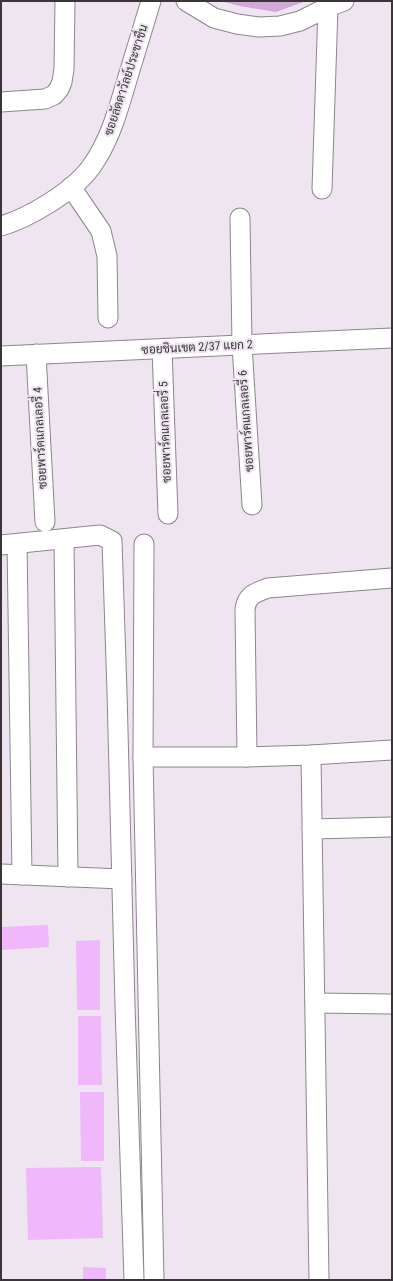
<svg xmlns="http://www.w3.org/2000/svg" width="393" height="1281" font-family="'Roboto Condensed',Sarabun,sans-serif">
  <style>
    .green { fill: #d0a9d7 }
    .building { fill: #f0b7fb }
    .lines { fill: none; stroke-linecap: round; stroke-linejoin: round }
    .minor-casing { stroke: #8d858e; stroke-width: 21 }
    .minor { stroke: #fff; stroke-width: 19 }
    .labels { text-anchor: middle; stroke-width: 4; stroke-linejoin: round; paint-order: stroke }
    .street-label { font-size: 12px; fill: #393539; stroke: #eee5f0 }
  </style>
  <rect width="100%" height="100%" fill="#eee5f0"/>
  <path class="green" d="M220 1H306L276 12 240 6Z"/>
  <g class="building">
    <path d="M48 925 49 947 1 950V927Z"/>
    <path d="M100 940V1010H77L76 941Z"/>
    <path d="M78 1016H101L102 1085H78Z"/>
    <path d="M80 1092H104V1161H81Z"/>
    <path d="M101 1167 103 1238 28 1240 26 1168Z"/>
    <path d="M83 1267 106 1268V1280H83Z"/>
  </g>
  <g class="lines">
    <g class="minor-casing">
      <g id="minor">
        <path d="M186 1 214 18 237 24 259 27 280 26 300 21 328 7 344 1"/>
        <path d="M1 102 45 99 54 95 59 89 62 82 64 69 65 1"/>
        <path d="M71 187 101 231 107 256 108 318"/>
        <path d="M322 189 328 7"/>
        <path d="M240 218 242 345 252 505"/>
        <path d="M1 226C29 218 74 191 91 167 110 141 118 110 127 80 135 54 143 27 151 1"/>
        <path d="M162 349 168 514"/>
        <path d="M36 354 45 522"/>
        <path d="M1 356 392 338"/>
        <path d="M64 539 68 877"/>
        <path d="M17 544 22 875"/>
        <path d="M144 544 143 757 154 1280"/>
        <path d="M1 545 100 535 112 541 117 692 125 1005 134 1280"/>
        <path d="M311 755 319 1280"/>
        <path d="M143 757H247L311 755 392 750"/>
        <path d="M247 757 245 609C247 594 256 593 268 588L392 578"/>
        <path d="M312 829 392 827"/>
        <path d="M1 874 122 879"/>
        <path d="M315 1003 392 1004"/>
      </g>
    </g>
    <use href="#minor" class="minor"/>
  </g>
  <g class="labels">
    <g class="street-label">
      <text transform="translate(126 80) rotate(-72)" y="4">ซอยลัดดาวัลย์ประชาชื่น</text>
      <text transform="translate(197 347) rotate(-3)" y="4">ซอยชินเขต 2/37 แยก 2</text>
      <text transform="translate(246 421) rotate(-94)" y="4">ซอยพาร์คแกลเลอรี่ 6</text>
      <text transform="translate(165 432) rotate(-92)" y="4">ซอยพาร์คแกลเลอรี่ 5</text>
      <text transform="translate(40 438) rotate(-93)" y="4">ซอยพาร์คแกลเลอรี่ 4</text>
    </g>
  </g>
  <rect width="393" height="1281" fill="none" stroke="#393539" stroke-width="4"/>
</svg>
